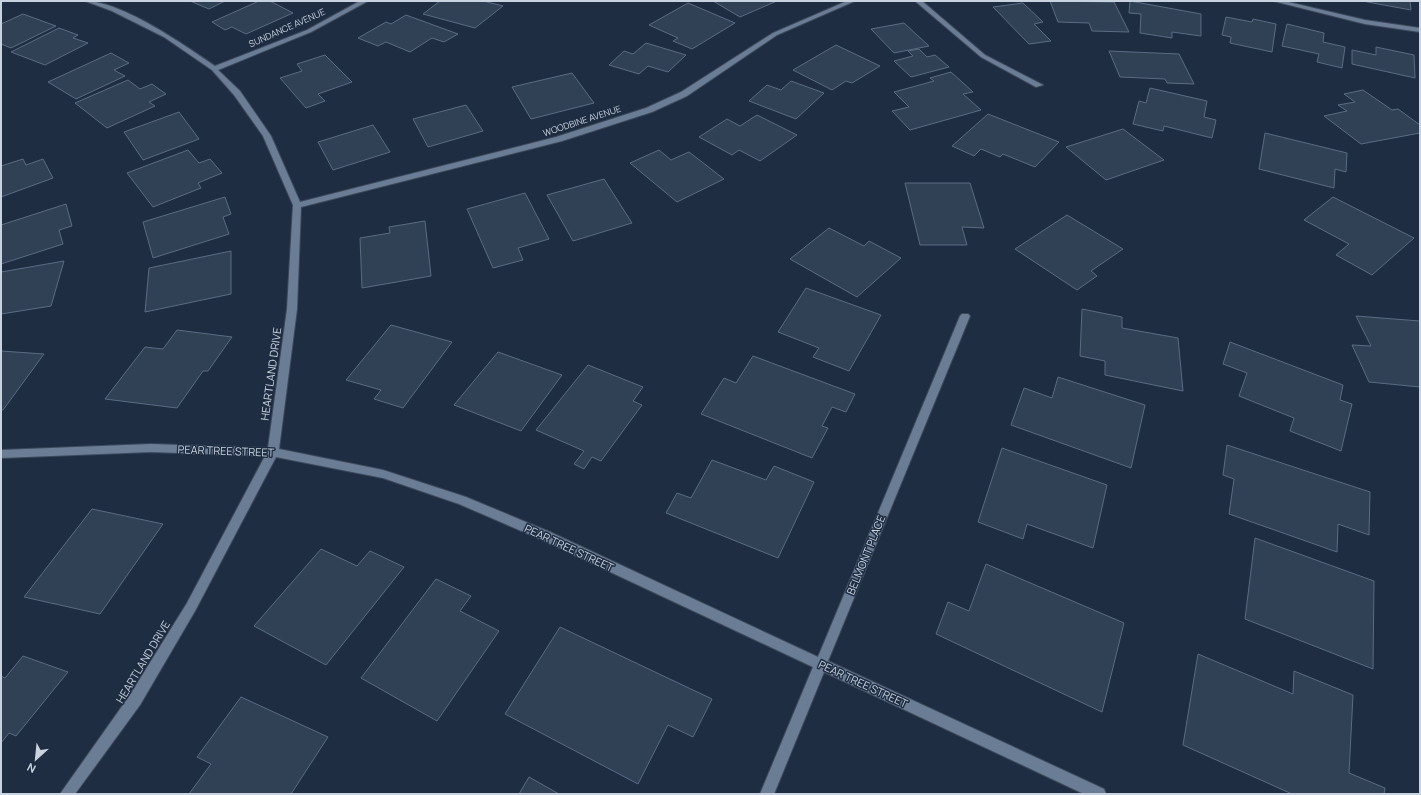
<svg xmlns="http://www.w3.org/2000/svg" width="1421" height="795" font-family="Manrope,sans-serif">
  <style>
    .building { fill: #314155; stroke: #5a6b83 }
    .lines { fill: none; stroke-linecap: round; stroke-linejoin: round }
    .minor-casing { stroke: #3e4a5c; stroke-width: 2 }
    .minor { fill: #6b7d95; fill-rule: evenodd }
    .labels { text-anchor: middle; stroke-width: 3; stroke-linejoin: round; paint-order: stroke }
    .far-street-label { font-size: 9px; fill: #c9d3e0; stroke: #1e2d42 }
    .street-label { font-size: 11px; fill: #c9d3e0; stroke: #1e2d42 }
  </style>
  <rect width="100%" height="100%" fill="#1e2d42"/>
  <g class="building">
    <path d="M190 1H225L209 9Z"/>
    <path d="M259 1H270L293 13 246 34 232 27 225 30 212 22Z"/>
    <path d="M440 1H483L503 6 475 28 423 14Z"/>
    <path d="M713 1H777L740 17Z"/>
    <path d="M1050 1 1114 2 1129 32 1092 31 1089 23 1058 22Z"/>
    <path d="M1130 1 1201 14V36L1172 32V38L1140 33 1141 14 1129 13Z"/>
    <path d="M1362 1H1410L1411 10Z"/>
    <path d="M688 3 735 23 692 49 673 41 678 38 649 25Z"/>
    <path d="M1023 3 1043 22 1034 24 1051 41 1029 44 993 7Z"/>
    <path d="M23 14 56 26 11 48 1 44V24Z"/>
    <path d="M406 15 458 34 444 42 432 38 410 52 386 42 378 46 358 38 386 22 391 24Z"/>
    <path d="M1226 17 1252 22 1253 19 1276 24 1272 52 1230 43 1231 37 1222 35Z"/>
    <path d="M904 23 929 46 894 53 871 29Z"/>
    <path d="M1287 24 1324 33 1323 42 1345 47 1342 68 1317 62 1319 54 1282 46Z"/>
    <path d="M59 28 78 35 73 38 88 43 45 65 11 52Z"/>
    <path d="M646 43 686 55 668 72 648 66 639 74 609 65 624 51 633 54Z"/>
    <path d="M836 45 880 66 852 83 846 81 832 90 793 70Z"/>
    <path d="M1376 47 1414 55 1415 78 1352 64V50L1376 55Z"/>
    <path d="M919 49 927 57 935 55 949 67 911 77 894 61 913 56 908 51Z"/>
    <path d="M1109 51 1179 54 1194 84 1167 83 1165 79 1120 77Z"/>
    <path d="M111 53 129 63 114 70 125 76 76 99 48 82Z"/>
    <path d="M325 55 352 82 318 94 325 101 306 108 280 78 302 71 297 64Z"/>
    <path d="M951 72 973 92 963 94 981 110 910 130 892 111 909 107 894 92 934 81 930 78Z"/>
    <path d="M572 73 594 103 531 119 512 87Z"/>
    <path d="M128 80 140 89 152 84 166 94 149 102 155 106 107 128 75 103Z"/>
    <path d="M791 81 824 93 796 119 749 101 767 85 781 90Z"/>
    <path d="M1150 88 1207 101 1204 117 1216 120 1212 138 1164 126 1163 131 1133 124 1139 101 1146 103Z"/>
    <path d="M1363 90 1392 110 1398 109 1420 125V133L1361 144 1324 116 1347 111 1338 105 1355 102 1344 94Z"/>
    <path d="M466 105 483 131 428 147 413 119Z"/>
    <path d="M179 112 199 139 143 160 124 132Z"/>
    <path d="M988 114 1059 142 1035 167 1003 154 1000 157 981 149 974 156 952 146Z"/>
    <path d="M757 115 797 135 760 161 739 150 732 155 699 137 727 119 740 126Z"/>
    <path d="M373 125 390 152 333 170 318 142Z"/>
    <path d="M1123 129 1164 160 1106 180 1066 147Z"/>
    <path d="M1265 133 1347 153 1346 172 1335 169 1334 188 1259 169Z"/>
    <path d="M188 150 199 163 210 159 222 173 198 183 201 188 153 207 127 173Z"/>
    <path d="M659 150 671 160 689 152 724 179 677 202 630 163Z"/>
    <path d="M23 159 26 165 43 159 53 178 1 197V166Z"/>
    <path d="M604 179 632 223 573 241 547 195Z"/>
    <path d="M905 183H970L984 228 962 227 967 245H920Z"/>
    <path d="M525 193 549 239 518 248 523 260 493 268 467 209Z"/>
    <path d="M225 197 231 214 223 217 229 234 153 258 143 222Z"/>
    <path d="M1333 197 1414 238 1372 275 1336 255 1349 244 1304 220Z"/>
    <path d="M66 204 72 226 59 230 63 244 1 264V225Z"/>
    <path d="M1067 215 1123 249 1091 271 1097 276 1077 290 1015 249Z"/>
    <path d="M425 221 431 276 362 288 360 238 390 233 389 227Z"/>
    <path d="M829 228 864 246 869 241 901 258 857 297 790 259Z"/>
    <path d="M231 251V294L145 312 149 268Z"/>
    <path d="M64 261 51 306 1 314V272Z"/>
    <path d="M806 288 881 315 849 371 813 357 819 348 778 332Z"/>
    <path d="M1082 309 1122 317V328L1178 338 1183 391 1105 375V361L1080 356Z"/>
    <path d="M1356 316 1420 321V387L1369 382 1352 345 1371 346Z"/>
    <path d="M391 325 452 342 403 408 374 399 381 390 346 380Z"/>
    <path d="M177 330 232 337 208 371H203L177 408 105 399 145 347 163 349Z"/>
    <path d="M1230 342 1343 385 1340 400 1352 404 1341 451 1290 431 1294 418 1239 396 1247 373 1223 364Z"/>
    <path d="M1 351 44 354 3 410H1Z"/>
    <path d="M498 352 562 375 521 431 454 405Z"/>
    <path d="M753 356 855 394 846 412 832 407 822 426 828 428 812 458 701 414 724 378 736 383Z"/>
    <path d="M588 365 643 387 633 401 642 405 601 461 592 457 584 469 574 464 584 451 536 430Z"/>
    <path d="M1058 377 1145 405 1131 468 1011 425 1024 388 1052 398Z"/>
    <path d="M1227 445 1370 492 1369 535 1338 524 1337 552 1229 514 1234 479 1223 475Z"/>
    <path d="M1002 448 1107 485 1093 548 1027 524 1023 539 978 522Z"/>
    <path d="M712 460 766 480 774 466 814 482 778 558 666 513 677 493 691 498Z"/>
    <path d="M92 509 163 524 100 614 24 597Z"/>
    <path d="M1255 538 1374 581 1373 669 1245 619Z"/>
    <path d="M321 549 357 566 370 551 404 567 326 665 254 626Z"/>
    <path d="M986 564 1124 623 1102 712 936 634 948 602 969 611Z"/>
    <path d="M436 579 471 596 460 611 499 631 437 721 361 678Z"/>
    <path d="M560 627 712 699 693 737 668 725 638 784 505 714Z"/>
    <path d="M1198 654 1293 694 1294 671 1353 695 1349 773 1385 788 1384 794H1292L1183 745Z"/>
    <path d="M23 656 68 672 16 736 9 733 1 743V676L5 678Z"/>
    <path d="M241 697 328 737 291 794H189L211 764 197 757Z"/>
    <path d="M529 777 559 794H519Z"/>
  </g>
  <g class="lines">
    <g class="minor-casing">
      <g id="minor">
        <path d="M85 1C122 1 184 45 215 66L307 30 360 1H368L311 32 218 70 240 91 271 136 300 202 556 137 646 108 681 92 773 33 847 1H855L777 35 687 96 652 112 562 141 301 207 297 309 279 449 383 470 466 497 550 532 818 657 960 316 962 314H968L970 316 828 661 1104 789 1106 794H1084L824 672 774 794H760L813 667 542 540 459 504 383 478 276 457 195 611 140 705 75 794H60L130 695 187 603 265 456 151 452 1 458V450L151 444 268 448 287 309 293 205 263 136 234 95 212 70 164 37 112 11Z"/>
        <path d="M915 1H922L985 55 1043 85 1036 87 981 57Z"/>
        <path d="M1273 1H1284L1365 20 1420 28V32L1365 24Z"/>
      </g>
    </g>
    <use href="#minor" class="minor"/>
  </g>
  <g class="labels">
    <g class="far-street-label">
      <text transform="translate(287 28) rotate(-24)" y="3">SUNDANCE AVENUE</text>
      <text transform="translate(582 121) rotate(-18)" y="3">WOODBINE AVENUE</text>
    </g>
    <g class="street-label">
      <text transform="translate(271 374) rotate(-82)" y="4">HEARTLAND DRIVE</text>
      <text transform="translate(226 451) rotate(2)" y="4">PEAR TREE STREET</text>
      <text transform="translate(569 548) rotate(25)" y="4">PEAR TREE STREET</text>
      <text transform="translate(866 555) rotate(-68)" y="4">BELMONT PLACE</text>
      <text transform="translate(143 662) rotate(-59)" y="4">HEARTLAND DRIVE</text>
      <text transform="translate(863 684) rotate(25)" y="4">PEAR TREE STREET</text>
    </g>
  </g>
  <rect width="1421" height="795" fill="none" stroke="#c9d3e0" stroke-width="4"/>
  <g transform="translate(36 759) rotate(207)" stroke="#1e2d42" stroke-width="3" paint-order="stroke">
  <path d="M0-3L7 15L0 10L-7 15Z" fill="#c9d3e0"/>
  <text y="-6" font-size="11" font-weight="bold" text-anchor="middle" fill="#c9d3e0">N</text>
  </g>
</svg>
